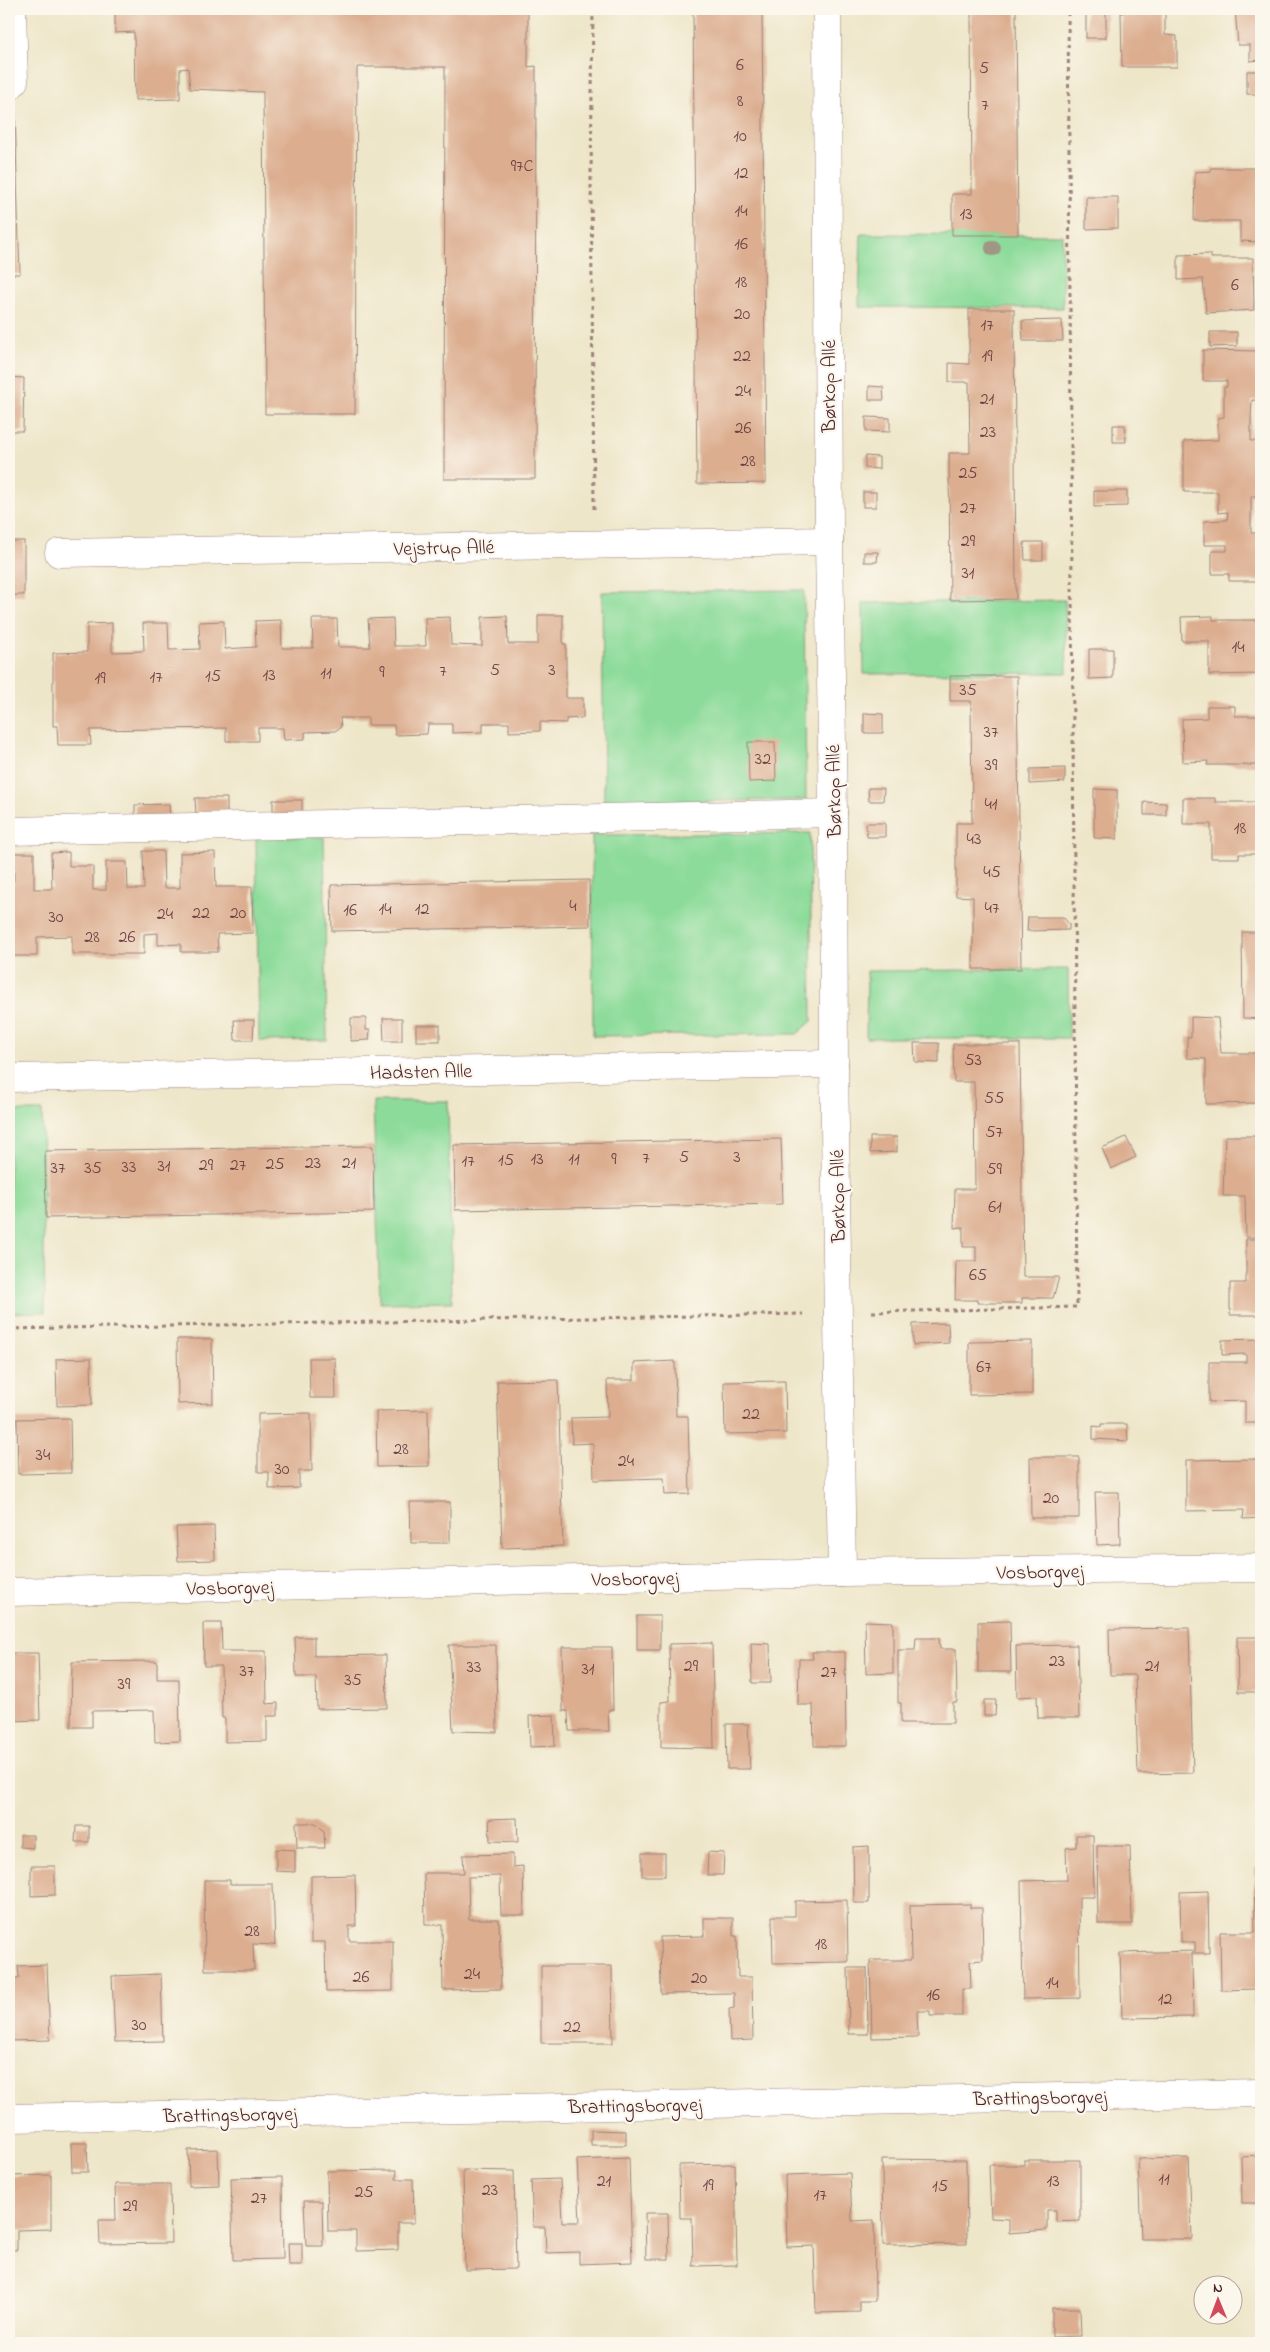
<svg xmlns="http://www.w3.org/2000/svg" width="1270" height="2352" font-family="'Indie Flower',sans-serif">
  <style>
    .green { fill: #8cdb9a; stroke: #6b7d62 }
    .building { fill: #dcad8f }
    .lines { fill: none; stroke-linecap: round; stroke-linejoin: round }
    .minor-casing { stroke: #9c827a; stroke-width: 29 }
    .path { stroke: #9c827a; stroke-width: 3; stroke-dasharray: 4 4; stroke-linecap: butt }
    .minor { stroke: #fff; stroke-width: 28 }
    .tree { fill: #9f9784 }
    .labels { text-anchor: middle; stroke-width: 4.5; stroke-linejoin: round; paint-order: stroke }
    .number-label { font-size: 18px; fill: #6e4244 }
    .street-label { font-size: 20px; fill: #4a1f2b; stroke: #fbf7ec }
  </style>
  <rect width="100%" height="100%" fill="#fbf7ec"/>
  <filter id="ink" filterUnits="userSpaceOnUse"><feTurbulence type="fractalNoise" baseFrequency=".02" numOctaves="2"/><feDisplacementMap in="SourceGraphic" scale="10" xChannelSelector="R" yChannelSelector="G"/><feConvolveMatrix kernelMatrix="1 2 1 2 8 2 1 2 1" color-interpolation-filters="sRGB"/></filter>
  <filter id="wash" filterUnits="userSpaceOnUse"><feTurbulence type="fractalNoise" baseFrequency=".0096" numOctaves="4" result="noise"/><feDisplacementMap in="SourceGraphic" scale="20" xChannelSelector="R" yChannelSelector="G"/><feGaussianBlur stdDeviation="1.12" result="paint"/><feColorMatrix in="noise" values="0 0 0 0 0 0 0 0 0 0 0 0 0 0 0 0 0 1.4 0 .05"/><feComposite in="paint" operator="in"/></filter>
  <g filter="url(#wash)">
    <rect width="100%" height="100%" fill="#eee6c9"/>
    <g class="green">
      <path d="M861 234 1062 235 1063 308 859 307Z"/>
      <path d="M804 590 806 800 604 802 602 592Z"/>
      <path d="M1065 600 1067 673 864 674 863 603Z"/>
      <path d="M810 833 812 1021 797 1034 593 1036 592 835Z"/>
      <path d="M256 837H324L327 1040 259 1041Z"/>
      <path d="M1068 969 1069 1038H866L867 971Z"/>
      <path d="M373 1101H448L452 1302 380 1303Z"/>
      <path d="M9 1111H42L45 1312 9 1313Z"/>
    </g>
    <g id="blocks">
      <g class="building">
        <path d="M115 9H528V67L536 66 535 479H444L445 67H357L355 414H265L263 92 190 89 188 68 180 69V99L135 100 134 32 115 33Z"/>
        <path d="M693 9H762L766 483 697 484Z"/>
        <path d="M971 9H1016L1018 235H952V194H972Z"/>
        <rect x="1086" y="9" width="20" height="29"/>
        <path d="M1125 9H1165V35L1177 36V67H1122L1121 13 1125 12Z"/>
        <path d="M1235 9H1261V60L1250 61V45H1238Z"/>
        <rect x="1247" y="71" width="14" height="23"/>
        <path d="M15 114 20 274H9V115Z"/>
        <path d="M1211 168H1261V242L1240 241V221H1194L1195 172 1211 171Z"/>
        <path d="M1086 197H1118V228L1086 229Z"/>
        <path d="M1211 254V258H1253L1254 310 1206 313 1203 279 1178 280V255Z"/>
        <path d="M969 309H1014L1016 599 950 600 949 453H970L969 382H949V363L969 364Z"/>
        <path d="M1062 320 1063 341H1023L1022 321Z"/>
        <path d="M1210 332H1237V346L1210 347Z"/>
        <path d="M1203 350 1261 351V401L1252 400 1251 417V441H1261V496H1251V533H1261V581H1229V574H1212V551H1227V545H1204V521L1227 520 1228 512 1218 513V492H1184V441L1218 440V418L1224 417V387H1227V381H1203Z"/>
        <path d="M9 377 24 378 23 431H9Z"/>
        <path d="M869 386 883 387 884 400H869Z"/>
        <path d="M866 417 890 418V432L866 431Z"/>
        <path d="M1113 425H1125L1126 442H1113Z"/>
        <path d="M865 456 879 457V469L865 468Z"/>
        <path d="M1094 491H1127V506L1094 507Z"/>
        <rect x="863" y="492" width="13" height="15"/>
        <rect x="9" y="541" width="15" height="54"/>
        <path d="M1024 542H1043V560H1025Z"/>
        <path d="M864 552H878L877 562H864Z"/>
        <path d="M538 615H563V644H566V698H583V718L566 719V723L540 722V731L509 732V723H483V732L452 733V724H428L427 734 395 735 394 725H368V718H340L341 727 335 731 305 732V739L284 740 283 728H258V741H226V728L90 730 91 745H58L57 726H53V653L87 652V624L112 623V652L144 651 143 623H168L169 650 200 649 199 622 224 621 225 649 256 647 255 621 281 620 282 648H313L312 619H337L338 647H370L368 619 393 618 394 646H426L425 618 450 617 451 645 482 646V617L507 616 508 644H538Z"/>
        <path d="M1213 616V620H1261V674L1209 675V641H1182L1181 617Z"/>
        <path d="M1089 649H1113V678L1089 679Z"/>
        <path d="M950 676H1017L1021 969H973V897L956 896V823H972L971 701H950Z"/>
        <path d="M1207 706H1235V716H1261V765H1207L1208 761 1183 762 1182 719 1207 718Z"/>
        <path d="M864 713 883 714V733H864Z"/>
        <path d="M748 742H775L776 781 749 782Z"/>
        <path d="M1065 768V782L1030 784V769Z"/>
        <path d="M868 788H884L883 801H869Z"/>
        <path d="M1094 789 1117 790V839L1094 838Z"/>
        <path d="M195 798H227V816H196Z"/>
        <path d="M1183 798H1215V802H1261V854H1239V858H1211V824H1183Z"/>
        <rect x="273" y="800" width="29" height="16"/>
        <path d="M1144 802 1166 803V815H1144Z"/>
        <path d="M169 804 170 817H135V805Z"/>
        <path d="M866 823H885V837H867Z"/>
        <path d="M143 851H163L164 888H180V853L215 852 216 887H252L253 933 217 934 218 952H181V944L158 945V933L144 934V954H72V936L37 937V956H9V881H14V853H34V889H52L51 853 69 852V866H93V890H106V862H127L128 889H144Z"/>
        <path d="M589 880 590 926 332 931 331 885Z"/>
        <path d="M1028 917H1063L1069 924V930L1027 931Z"/>
        <path d="M1242 932H1261V1019L1243 1018Z"/>
        <path d="M1191 1017 1218 1018 1221 1053H1261V1103L1206 1104V1059L1187 1058V1037H1191Z"/>
        <path d="M351 1018H366V1030H370L369 1040 351 1041Z"/>
        <path d="M383 1018H402V1041H384Z"/>
        <path d="M234 1020H254L253 1040H235Z"/>
        <rect x="416" y="1025" width="24" height="16"/>
        <path d="M914 1043H939V1063L915 1062Z"/>
        <path d="M953 1044H1020L1023 1277H1059L1053 1298H1022V1303H977V1300H955L956 1261H976V1247H963V1227L954 1228 955 1189H975L974 1082H954Z"/>
        <path d="M1225 1136H1261V1237H1246L1245 1196H1223Z"/>
        <path d="M870 1137H897V1152L870 1153Z"/>
        <path d="M1126 1137 1136 1157 1111 1169 1102 1148Z"/>
        <path d="M781 1139 783 1204 455 1210 454 1145Z"/>
        <path d="M373 1146 374 1212 46 1218 45 1151Z"/>
        <path d="M1246 1239H1261V1315H1230V1283H1246Z"/>
        <path d="M948 1323 949 1343 913 1345V1324Z"/>
        <path d="M177 1339H212L213 1403 178 1404Z"/>
        <path d="M1261 1339V1423H1245V1401L1209 1402V1362H1246V1354L1222 1355V1340Z"/>
        <path d="M1032 1341V1394L969 1395V1342Z"/>
        <path d="M91 1358 92 1405 57 1406 56 1359Z"/>
        <path d="M309 1358H335L336 1398H310Z"/>
        <path d="M675 1361 676 1416H688L690 1494 665 1495 664 1478 594 1480 593 1443 572 1444 571 1418 608 1417 607 1380H634V1363Z"/>
        <path d="M558 1380 563 1546 502 1548 497 1381Z"/>
        <path d="M785 1381 786 1433 725 1434 724 1382Z"/>
        <path d="M428 1410 429 1466 377 1467 376 1411Z"/>
        <path d="M311 1413 312 1471H299V1488L269 1489V1472H258V1414Z"/>
        <path d="M70 1418 71 1473 18 1474 17 1419Z"/>
        <path d="M1101 1424H1127L1128 1441 1093 1439V1426L1101 1427Z"/>
        <path d="M1030 1457H1079V1518H1031Z"/>
        <path d="M1261 1459V1518L1243 1519 1244 1510 1186 1511V1460Z"/>
        <path d="M1095 1492H1119L1120 1544 1097 1545Z"/>
        <path d="M410 1502H450V1543H411Z"/>
        <path d="M214 1526 215 1560 178 1561 176 1527Z"/>
        <rect x="637" y="1616" width="23" height="34"/>
        <path d="M865 1621 893 1622V1673L866 1674Z"/>
        <path d="M1010 1621 1011 1672H978V1622Z"/>
        <path d="M203 1623H221L222 1651H266L267 1704 278 1703V1716H267V1741L225 1742V1718H222L221 1666H204Z"/>
        <path d="M1189 1628 1193 1773 1138 1774 1135 1675H1110L1109 1629Z"/>
        <path d="M295 1637H314V1656L386 1655 387 1708 317 1709 316 1677H296Z"/>
        <path d="M1237 1637H1261V1692H1238Z"/>
        <path d="M916 1638H939L940 1649H956L957 1702H953V1723H901V1703H898V1650H915Z"/>
        <path d="M712 1643 714 1748 661 1747V1702L670 1701 669 1644Z"/>
        <path d="M751 1643 770 1644 771 1683H752Z"/>
        <path d="M449 1645H496L497 1732 453 1731Z"/>
        <path d="M1077 1645 1079 1718H1038L1037 1696 1017 1697 1016 1646Z"/>
        <path d="M562 1647H612L613 1710H608L609 1731H569L568 1711H563Z"/>
        <path d="M812 1652H845L846 1746H814L813 1705H798L799 1659H813Z"/>
        <path d="M9 1653H38L40 1720 9 1721Z"/>
        <path d="M157 1661V1679H179L180 1741 155 1742 154 1710 92 1711V1727H71L72 1662Z"/>
        <path d="M984 1700H996L995 1716H984Z"/>
        <path d="M554 1715 555 1746 530 1747 529 1716Z"/>
        <path d="M726 1724H748L750 1769H727Z"/>
        <path d="M517 1818 518 1842 490 1841 489 1819Z"/>
        <path d="M296 1823H316L324 1831 325 1848H297Z"/>
        <path d="M76 1826H89V1842H75Z"/>
        <path d="M20 1835H33V1848L20 1847Z"/>
        <path d="M1076 1835H1093L1094 1897H1079L1080 1998 1023 1999 1021 1881 1067 1880 1066 1848 1076 1847Z"/>
        <path d="M869 1846V1903H854L853 1847Z"/>
        <path d="M1097 1846H1130L1132 1924H1098Z"/>
        <path d="M276 1849 295 1850V1872L276 1871Z"/>
        <path d="M708 1852 724 1853 723 1875H707Z"/>
        <rect x="642" y="1853" width="23" height="23"/>
        <path d="M513 1854V1867L523 1866 524 1915H501L500 1876 468 1877 469 1919H499L501 1989 443 1990 442 1925H425L424 1873H464L463 1855Z"/>
        <path d="M31 1866H55V1895L31 1896Z"/>
        <path d="M1254 1868H1261V2004H1256V1989L1221 1990 1220 1932H1255Z"/>
        <path d="M355 1875 356 1926H349V1941H393V1991L326 1992 325 1942H311V1876Z"/>
        <path d="M204 1880H230V1884H273L275 1945 253 1944 254 1970H205Z"/>
        <path d="M1208 1891 1209 1953H1192L1193 2017 1122 2018 1120 1953 1195 1951V1942H1181L1180 1892Z"/>
        <path d="M847 1900 848 1962 773 1963 772 1916H795V1901Z"/>
        <path d="M970 1904V1908H982L983 1960 970 1961 971 1989H962V2016H930V2011H917L918 2037 872 2038 870 1960H911L910 1905Z"/>
        <path d="M704 1918H733V1936H737L738 1977H752L753 2040 730 2041 729 2009 734 2008V1993L661 1994 660 1937 704 1936Z"/>
        <path d="M47 1965 50 2040 9 2041V1978H19L18 1966Z"/>
        <path d="M541 1966H612L613 2043H541Z"/>
        <path d="M848 1968H867L868 2034H849Z"/>
        <path d="M161 1974 163 2041 115 2042 112 1976Z"/>
        <path d="M591 2130 626 2131V2145H591Z"/>
        <path d="M71 2143H87L88 2172H72Z"/>
        <path d="M218 2149 219 2185 189 2186 188 2150Z"/>
        <path d="M1261 2156V2203H1242L1241 2157Z"/>
        <path d="M629 2158 632 2262 579 2264V2252L546 2253 545 2227H533L531 2180 560 2179 562 2222H580L577 2160Z"/>
        <path d="M1189 2158 1192 2239H1141L1138 2159Z"/>
        <path d="M882 2159 966 2160 967 2244 883 2245Z"/>
        <path d="M1024 2160H1080V2221L1056 2222V2210H1047V2230L1009 2233V2219L991 2218 989 2165H1024Z"/>
        <path d="M735 2164 737 2265 693 2266 692 2218H680L679 2165Z"/>
        <path d="M397 2170 396 2179H413L414 2223H398V2250L356 2251V2231H328L327 2171Z"/>
        <path d="M463 2170 514 2171 516 2269 465 2270Z"/>
        <path d="M850 2173 852 2221 874 2220 875 2301H860V2312L816 2313 814 2246 787 2247 785 2175Z"/>
        <path d="M51 2175V2229L17 2230V2250H9V2176Z"/>
        <path d="M282 2177 283 2259 233 2260 231 2178Z"/>
        <path d="M115 2184H170L171 2243 100 2244 99 2220H116Z"/>
        <path d="M304 2201H322L323 2246H306Z"/>
        <path d="M645 2213H668L669 2259H646Z"/>
        <path d="M288 2243H302V2265H289Z"/>
        <path d="M1052 2308H1080L1081 2336 1052 2337Z"/>
      </g>
    </g>
  </g>
  <g filter="url(#ink)">
    <use href="#blocks" fill-opacity="0" stroke="#9c827a" stroke-width="1"/>
    <g class="lines">
      <g class="minor-casing">
        <g id="minor">
          <path d="M827 9 829 541 833 813 834 1064 842 1573"/>
          <path d="M9 87 14 81 12 9"/>
          <path d="M59 553 829 541"/>
          <path d="M9 831 833 813"/>
          <path d="M9 1078 834 1064"/>
          <path d="M9 1592 842 1573 1261 1568"/>
          <path d="M9 2118 1261 2093"/>
        </g>
      </g>
      <g class="path">
        <path d="M593 9 591 177 594 509"/>
        <path d="M872 1312 1077 1307 1068 9"/>
        <path d="M9 1329 803 1314"/>
      </g>
      <use href="#minor" class="minor"/>
    </g>
    <circle class="tree" cx="993" cy="248" r="8"/>
  </g>
  <g class="labels">
    <g class="number-label">
      <text x="740" y="70">6</text>
      <text x="984" y="73">5</text>
      <text x="740" y="106">8</text>
      <text x="985" y="110">7</text>
      <text x="740" y="141">10</text>
      <text x="522" y="171">97C</text>
      <text x="741" y="178">12</text>
      <text x="741" y="216">14</text>
      <text x="966" y="219">13</text>
      <text x="741" y="249">16</text>
      <text x="741" y="287">18</text>
      <text x="1235" y="290">6</text>
      <text x="742" y="319">20</text>
      <text x="987" y="330">17</text>
      <text x="742" y="361">22</text>
      <text x="987" y="361">19</text>
      <text x="743" y="396">24</text>
      <text x="987" y="404">21</text>
      <text x="743" y="433">26</text>
      <text x="988" y="437">23</text>
      <text x="748" y="466">28</text>
      <text x="968" y="478">25</text>
      <text x="968" y="513">27</text>
      <text x="968" y="546">29</text>
      <text x="968" y="578">31</text>
      <text x="1238" y="652">14</text>
      <text x="495" y="675">5</text>
      <text x="552" y="675">3</text>
      <text x="443" y="676">7</text>
      <text x="382" y="677">9</text>
      <text x="326" y="678">11</text>
      <text x="269" y="680">13</text>
      <text x="213" y="681">15</text>
      <text x="156" y="682">17</text>
      <text x="100" y="683">19</text>
      <text x="968" y="695">35</text>
      <text x="991" y="737">37</text>
      <text x="763" y="764">32</text>
      <text x="991" y="770">39</text>
      <text x="991" y="809">41</text>
      <text x="1240" y="833">18</text>
      <text x="974" y="844">43</text>
      <text x="992" y="877">45</text>
      <text x="573" y="911">4</text>
      <text x="992" y="913">47</text>
      <text x="385" y="914">14</text>
      <text x="422" y="914">12</text>
      <text x="350" y="915">16</text>
      <text x="201" y="918">22</text>
      <text x="238" y="918">20</text>
      <text x="165" y="919">24</text>
      <text x="56" y="922">30</text>
      <text x="92" y="942">28</text>
      <text x="127" y="942">26</text>
      <text x="973" y="1065">53</text>
      <text x="994" y="1103">55</text>
      <text x="994" y="1137">57</text>
      <text x="684" y="1162">5</text>
      <text x="737" y="1162">3</text>
      <text x="646" y="1163">7</text>
      <text x="537" y="1164">13</text>
      <text x="574" y="1164">11</text>
      <text x="614" y="1164">9</text>
      <text x="506" y="1165">15</text>
      <text x="468" y="1166">17</text>
      <text x="313" y="1168">23</text>
      <text x="349" y="1168">21</text>
      <text x="275" y="1169">25</text>
      <text x="206" y="1170">29</text>
      <text x="238" y="1170">27</text>
      <text x="164" y="1171">31</text>
      <text x="129" y="1172">33</text>
      <text x="58" y="1173">37</text>
      <text x="93" y="1173">35</text>
      <text x="994" y="1174">59</text>
      <text x="995" y="1212">61</text>
      <text x="978" y="1280">65</text>
      <text x="984" y="1372">67</text>
      <text x="751" y="1419">22</text>
      <text x="401" y="1454">28</text>
      <text x="43" y="1460">34</text>
      <text x="626" y="1466">24</text>
      <text x="282" y="1474">30</text>
      <text x="1051" y="1503">20</text>
      <text x="1057" y="1666">23</text>
      <text x="691" y="1671">29</text>
      <text x="1152" y="1671">21</text>
      <text x="474" y="1672">33</text>
      <text x="588" y="1674">31</text>
      <text x="247" y="1676">37</text>
      <text x="829" y="1677">27</text>
      <text x="353" y="1685">35</text>
      <text x="124" y="1689">39</text>
      <text x="252" y="1936">28</text>
      <text x="821" y="1949">18</text>
      <text x="472" y="1979">24</text>
      <text x="361" y="1982">26</text>
      <text x="699" y="1983">20</text>
      <text x="1052" y="1988">14</text>
      <text x="933" y="2000">16</text>
      <text x="1165" y="2004">12</text>
      <text x="139" y="2030">30</text>
      <text x="572" y="2032">22</text>
      <text x="1164" y="2184">11</text>
      <text x="604" y="2186">21</text>
      <text x="1053" y="2186">13</text>
      <text x="708" y="2190">19</text>
      <text x="940" y="2191">15</text>
      <text x="490" y="2195">23</text>
      <text x="364" y="2197">25</text>
      <text x="820" y="2200">17</text>
      <text x="259" y="2203">27</text>
      <text x="130" y="2211">29</text>
    </g>
    <g class="street-label">
      <text transform="translate(828 386) rotate(-90)" y="7">Børkop Allé</text>
      <text transform="translate(444 547) rotate(-1)" y="7">Vejstrup Allé</text>
      <text transform="translate(833 791) rotate(-91)" y="7">Børkop Allé</text>
      <text transform="translate(421 1071) rotate(-1)" y="7">Hadsten Alle</text>
      <text transform="translate(837 1196) rotate(-91)" y="7">Børkop Allé</text>
      <text transform="translate(1040 1571) rotate(-1)" y="7">Vosborgvej</text>
      <text transform="translate(635 1578) rotate(-1)" y="7">Vosborgvej</text>
      <text transform="translate(230 1587) rotate(-1)" y="7">Vosborgvej</text>
      <text transform="translate(1040 2097) rotate(-1)" y="7">Brattingsborgvej</text>
      <text transform="translate(635 2105) rotate(-1)" y="7">Brattingsborgvej</text>
      <text transform="translate(230 2114) rotate(-1)" y="7">Brattingsborgvej</text>
    </g>
  </g>
  <rect width="1270" height="2352" fill="none" stroke="#fbf7ec" stroke-width="30"/>
  <g transform="translate(1218 2300) rotate(359)"><circle r="24" fill="#fbf7ec" stroke="#b4a19f"/>
  <path d="M0-4L9 19L0 12L-9 19Z" fill="#d1495b"/>
  <text y="-8" font-size="14" font-weight="bold" text-anchor="middle" fill="#4a1f2b">N</text>
  </g>
</svg>
